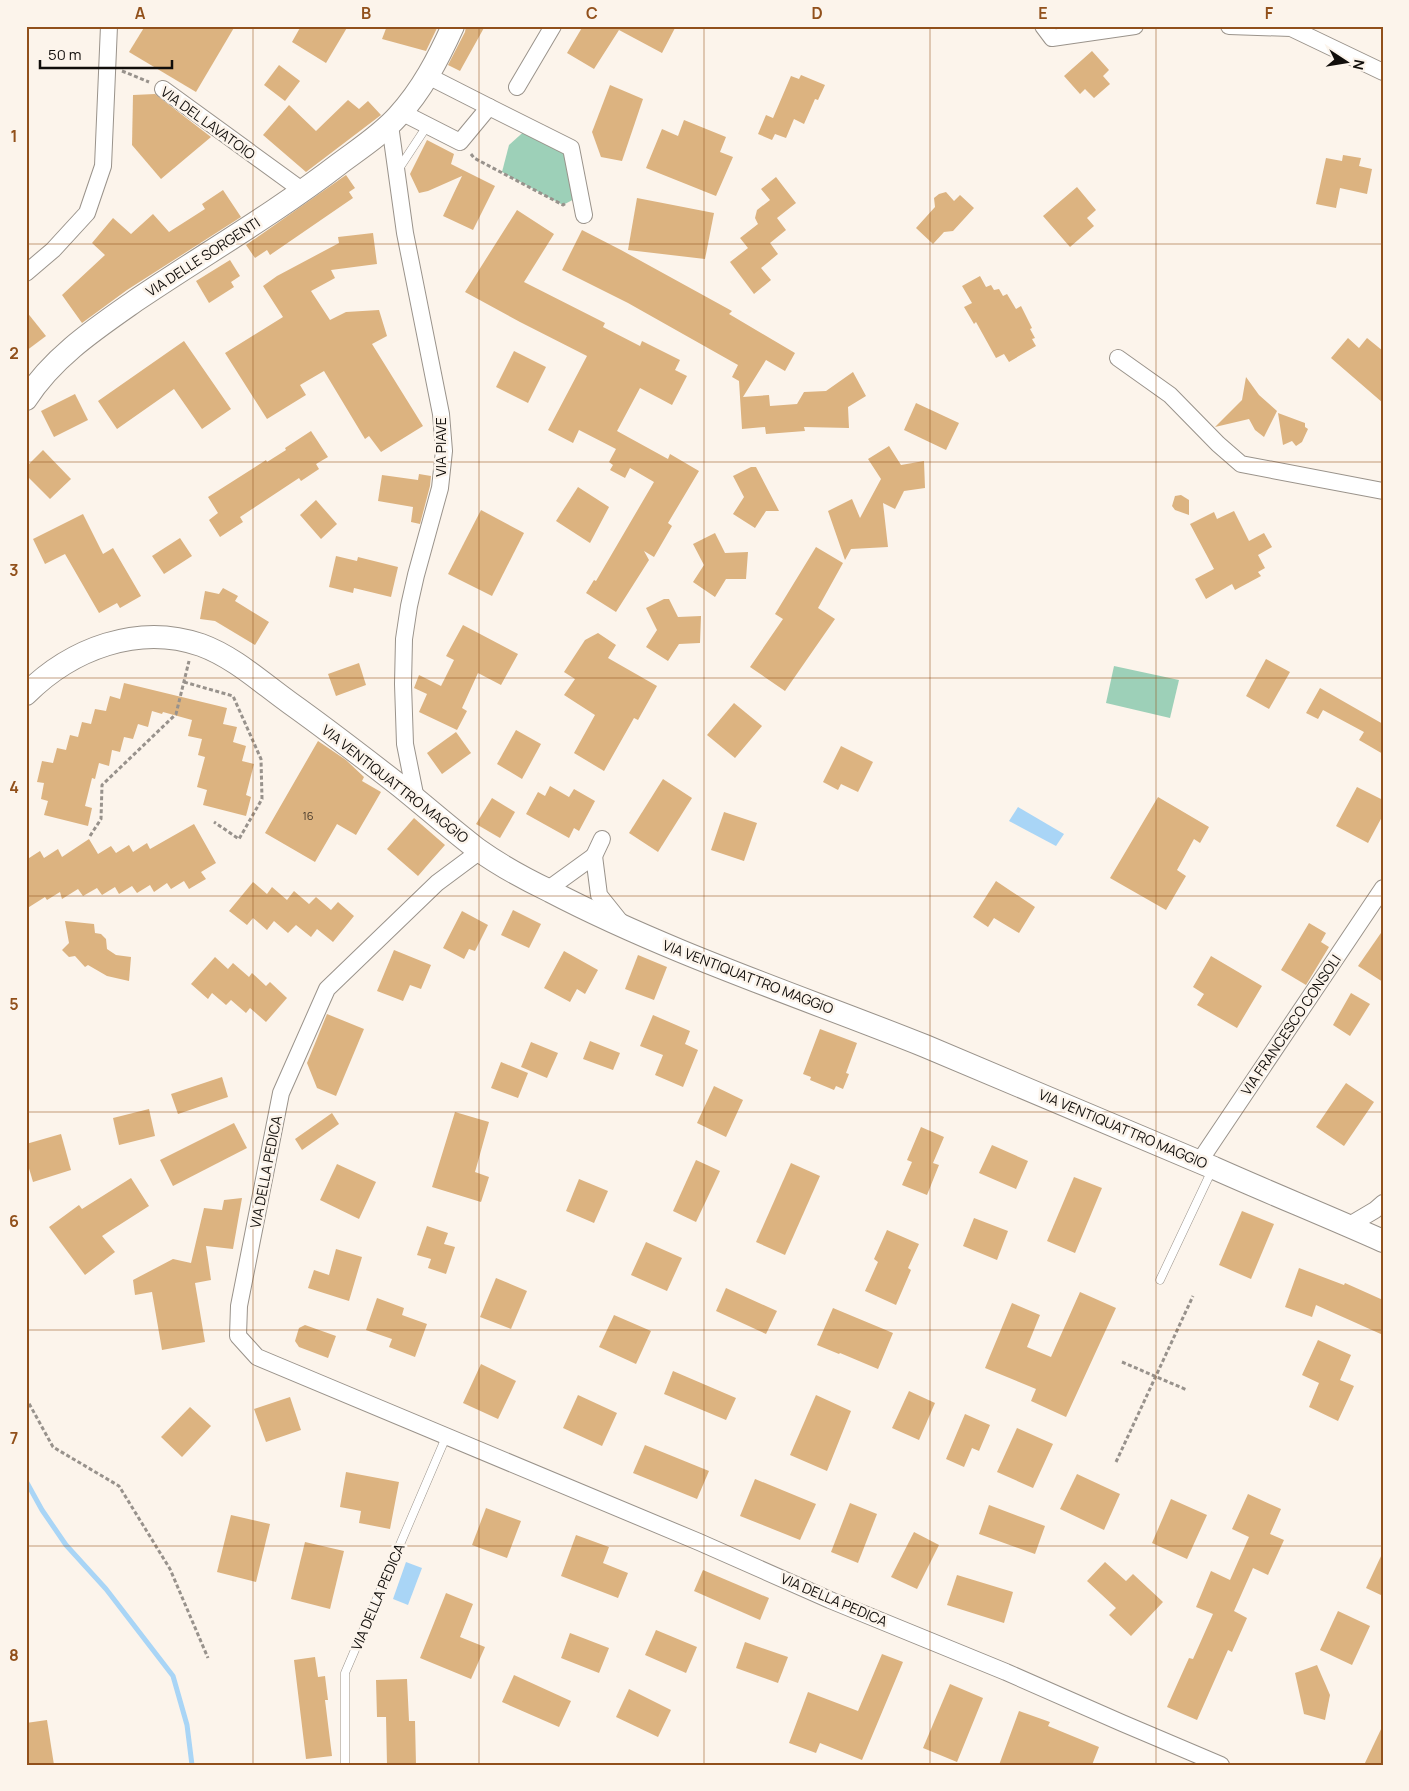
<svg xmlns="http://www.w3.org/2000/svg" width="1409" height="1791" font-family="Manrope,sans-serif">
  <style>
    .green { fill: #9dd0b8 }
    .water { fill: #a9d5f6 }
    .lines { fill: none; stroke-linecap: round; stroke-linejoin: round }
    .stream { stroke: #a9d5f6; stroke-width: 5 }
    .building { fill: #dcb380 }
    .lane-casing { stroke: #9a938b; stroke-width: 9 }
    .street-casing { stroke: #9a938b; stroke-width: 18 }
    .secondary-casing { stroke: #9a938b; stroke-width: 24 }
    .path { stroke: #98928c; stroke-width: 3; stroke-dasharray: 4 2.5; stroke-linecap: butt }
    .lane { stroke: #fff; stroke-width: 8 }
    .street { stroke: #fff; stroke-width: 16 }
    .secondary { stroke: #fff; stroke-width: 22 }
    .grid { fill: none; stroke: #91501b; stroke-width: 1; stroke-opacity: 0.55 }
    .labels { text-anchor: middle; stroke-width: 5; stroke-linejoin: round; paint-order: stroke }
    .number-label { font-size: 11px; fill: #443728 }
    .street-label { font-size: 14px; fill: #110e0b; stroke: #fcf4eb }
    .neatline { fill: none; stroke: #91501b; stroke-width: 2 }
    .grid-label { font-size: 16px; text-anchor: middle; font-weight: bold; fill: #91501b }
  </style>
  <rect width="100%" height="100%" fill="#fcf4eb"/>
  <g class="green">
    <path d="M529 127 571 148 580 196 563 205 502 172 509 145Z"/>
    <path d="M1114 666 1179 680 1170 718 1106 703Z"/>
  </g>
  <g class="water">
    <path d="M1018 807 1064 834 1056 846 1009 821Z"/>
    <path d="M406 1562 422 1568 408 1605 393 1599Z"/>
  </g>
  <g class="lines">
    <path class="stream" d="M26 1481 42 1510 66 1545 106 1589 173 1676 187 1725 192 1765"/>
  </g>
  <g class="building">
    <path d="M145 26H235L196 92 129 52Z"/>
    <path d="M301 26H348L326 63 292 42Z"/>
    <path d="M387 26H438L426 51 382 39Z"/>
    <path d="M466 26H485L460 71 448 65 465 32Z"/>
    <path d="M583 26H676L662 53 619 30 594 69 567 53Z"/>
    <path d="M1092 51 1109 70 1103 76 1110 84 1094 98 1085 89 1080 94 1064 76Z"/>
    <path d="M279 65 300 81 285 101 264 85Z"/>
    <path d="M801 75 825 85 818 100 815 99 804 124 794 119 786 138 775 134 772 140 758 134 766 115 773 118 791 76 799 79Z"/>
    <path d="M610 85 643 99 622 161 601 157 592 132Z"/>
    <path d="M155 94 211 137 161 179 132 145 133 95Z"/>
    <path d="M348 100 359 109 368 101 381 115 306 172 263 135 289 105 316 131Z"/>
    <path d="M684 120 726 137 720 152 733 157 716 196 646 168 662 129 678 136Z"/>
    <path d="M427 140 454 154 451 164 495 186 473 230 443 216 462 176 428 191 419 193 410 174Z"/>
    <path d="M1343 155 1361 158 1359 166 1372 169 1367 194 1340 188 1336 208 1316 204 1326 158 1342 161Z"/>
    <path d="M346 175 355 188 349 192 353 198 270 255 267 250 255 258 246 245Z"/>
    <path d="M776 177 796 203 777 218 786 230 770 243 778 254 761 268 771 280 754 294 730 262 748 248 740 238 758 224 755 218 757 210 770 200 761 189Z"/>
    <path d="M1077 187 1096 210 1087 218 1094 226 1070 247 1043 216Z"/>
    <path d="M223 190 241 217 127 290 82 323 62 295 105 255 92 243 113 218 131 234 153 214 169 232 205 209 202 204Z"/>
    <path d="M946 192 954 201 960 195 974 208 953 231 944 232 933 244 916 228 935 207 934 198 939 194Z"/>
    <path d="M637 198 714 213 705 259 628 250Z"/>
    <path d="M517 210 554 234 524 282 605 323 603 327 640 346 642 341 680 360 675 370 687 376 672 405 640 388 617 431 668 459 670 454 699 471 668 523 672 526 654 557 644 551 649 560 616 612 586 593 594 580 596 581 654 482 630 468 625 478 610 470 613 465 609 462 616 449 579 430 573 443 548 430 587 356 520 322 465 292Z"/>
    <path d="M582 230 621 250 732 311 729 314 795 353 785 371 766 360 743 397 769 395 770 406 797 404 804 392 826 391 853 372 866 396 848 407 849 428 804 427 805 431 766 434 765 427 742 429 739 381 732 377 738 365 628 303 562 270Z"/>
    <path d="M373 233 377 264 331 270 335 278 311 291 330 320 346 312 379 310 387 336 372 344 423 426 381 452 369 436 365 439 324 371 300 385 306 395 267 419 225 353 283 317 263 286 277 276 339 243 338 237Z"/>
    <path d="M230 260 240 276 231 282 234 287 209 303 196 281Z"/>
    <path d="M980 276 986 287 991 285 994 290 999 289 1003 296 1007 294 1016 309 1021 306 1032 328 1030 329 1035 338 1032 339 1036 346 1009 362 1004 354 996 358 976 322 974 324 964 307 972 303 962 286Z"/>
    <path d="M26 311 46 336 26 351Z"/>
    <path d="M1348 338 1359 348 1367 338 1383 351V403L1331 358Z"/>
    <path d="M184 341 231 409 202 429 174 389 117 429 98 401Z"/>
    <path d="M514 351 546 367 528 403 496 387Z"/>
    <path d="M1246 377 1259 395 1277 411 1264 437 1255 430 1249 419 1215 427 1242 400Z"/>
    <path d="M75 394 88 420 54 437 41 411Z"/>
    <path d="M916 403 959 423 946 450 904 430Z"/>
    <path d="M1278 413 1305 423V427L1308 429 1302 442 1296 446 1292 441 1283 445Z"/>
    <path d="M311 431 328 457 316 464 319 469 301 481 299 478 240 517 243 522 220 537 209 520 218 513 208 497 266 460 267 462 286 450 285 448Z"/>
    <path d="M889 446 901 465 924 461 925 488 904 491 895 509 883 503 888 547 851 549 845 560 828 511 852 499 860 518 881 479 868 459Z"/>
    <path d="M43 450 71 479 50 499 26 475V467Z"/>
    <path d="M751 467H756L779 511H766L755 528 733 514 744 497 733 476Z"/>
    <path d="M419 474 431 476 430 486 420 524 411 522 413 507 378 501 382 475 418 480Z"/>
    <path d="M578 487 609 507 590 543 556 521Z"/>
    <path d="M1181 495 1189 500V515L1175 510 1172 506 1175 496Z"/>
    <path d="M316 500 337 524 321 539 300 515Z"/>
    <path d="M481 510 524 533 492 596 448 574Z"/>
    <path d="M1234 511 1249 541 1264 533 1272 547 1258 555 1265 568 1258 572 1261 576 1235 590 1232 584 1206 599 1195 579 1214 569 1190 524 1214 512 1217 519Z"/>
    <path d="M83 514 103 554 113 548 141 596 120 608 117 603 99 613 65 554 45 564 33 539Z"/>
    <path d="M715 533 725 553 748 552 746 579H726L715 597 693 582 704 565 693 544Z"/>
    <path d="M180 538 192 556 164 574 152 556Z"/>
    <path d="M816 547 843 563 818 608 835 619 785 691 750 667 783 619 775 614Z"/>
    <path d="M336 556 357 561 358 557 398 567 391 597 354 588 353 593 329 587Z"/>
    <path d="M223 588 238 596 235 601 269 622 255 645 215 621 200 619 205 591 219 594Z"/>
    <path d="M664 599H669L678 617 701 616 700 643 679 644 668 661 646 647 657 630 646 608Z"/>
    <path d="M463 625 518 654 501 685 478 673 462 708 467 711 457 730 419 712 427 694 414 688 419 675 441 686 454 660 446 656Z"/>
    <path d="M598 633 616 645 608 658 657 686 638 720 634 718 604 771 574 753 595 715 564 695 575 679 564 672 585 640Z"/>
    <path d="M1266 659 1290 672 1269 709 1246 696Z"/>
    <path d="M359 663 366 685 336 696 328 674Z"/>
    <path d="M124 683 227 708 223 724 237 727 233 742 246 746 242 761 254 764 246 795 251 797 246 816 203 805 207 790 197 787 205 757 198 755 202 739 188 736 192 720 163 712 162 714 152 711 148 727 138 724 133 739 124 737 120 752 112 750 109 766 99 763 95 779 92 778 85 806 92 808 88 826 44 815 48 801 41 799 44 783 37 782 42 761 53 763 57 748 66 750 70 735 78 737 82 722 91 724 95 709 106 711 110 696 120 699Z"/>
    <path d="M1320 688 1383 724V754L1359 740 1364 732 1323 710 1318 719 1306 713Z"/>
    <path d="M734 703 762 726 735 758 707 735Z"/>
    <path d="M516 730 541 744 522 779 497 764Z"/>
    <path d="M456 732 471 753 442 774 427 753Z"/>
    <path d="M318 741 346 760 364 777 362 781 381 792 356 835 337 824 315 862 265 833Z"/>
    <path d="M841 746 873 762 858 792 841 784 838 790 823 782Z"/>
    <path d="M663 779 692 798 658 852 629 833Z"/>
    <path d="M550 786 569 797 574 789 595 801 579 831 574 828 569 838 526 814 538 792 545 796Z"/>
    <path d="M1357 787 1383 800V815L1368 843 1336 826Z"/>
    <path d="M1158 797 1209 827 1200 843 1194 839 1177 870 1186 876 1166 910 1110 878Z"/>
    <path d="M492 798 515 812 500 838 476 824Z"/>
    <path d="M724 812 757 823 744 861 711 850Z"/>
    <path d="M414 818 445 845 418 876 387 849Z"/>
    <path d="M194 824 216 863 201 872 206 879 189 889 184 881 171 889 167 883 154 892 150 885 137 893 132 886 119 894 115 887 102 895 97 888 83 896 78 889 62 899 60 892 47 900 45 897 26 909V860L40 851 44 858 58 849 62 857 89 839 98 854 111 846 116 853 129 845 133 852 147 843 150 849Z"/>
    <path d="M996 881 1035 907 1019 933 994 918 988 927 973 917Z"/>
    <path d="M253 882 267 894 272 887 287 900 294 891 309 904 316 897 331 910 338 902 354 916 333 942 317 929 311 937 296 925 288 933 274 921 267 930 253 918 247 925 229 911Z"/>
    <path d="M513 910 541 924 529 948 501 935Z"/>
    <path d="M462 911 488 925 475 951 469 949 464 959 443 948Z"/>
    <path d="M65 921 94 924 95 933 101 934 106 939 107 949 116 955 131 957 129 981 107 976 88 965 85 967 75 956 69 957 62 950 69 943Z"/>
    <path d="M1309 923 1326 933 1321 942 1329 947 1306 985 1281 970Z"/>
    <path d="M1383 930V982L1358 966Z"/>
    <path d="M394 950 431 965 421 989 410 985 403 1001 377 991Z"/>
    <path d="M564 951 598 970 585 994 577 989 570 1002 544 988Z"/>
    <path d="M638 955 667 967 654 1000 625 989Z"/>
    <path d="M1211 956 1262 986 1237 1028 1197 1005 1204 994 1193 987Z"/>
    <path d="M215 957 228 969 233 963 249 977 252 973 266 986 270 982 287 998 266 1022 250 1008 246 1013 231 1000 226 1005 212 993 208 999 191 984Z"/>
    <path d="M1351 993 1370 1004 1350 1036 1333 1025Z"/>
    <path d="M327 1014 364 1029 336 1096 317 1088 307 1063Z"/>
    <path d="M653 1015 690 1031 685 1044 698 1050 683 1087 655 1075 663 1055 640 1046Z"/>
    <path d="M820 1029 857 1043 846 1073 849 1074 843 1089 836 1086 834 1090 810 1080 811 1077 803 1074Z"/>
    <path d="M590 1041 620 1053 613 1070 583 1059Z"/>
    <path d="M531 1042 558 1053 547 1078 521 1067Z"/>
    <path d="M501 1062 528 1073 518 1098 491 1088Z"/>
    <path d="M222 1077 228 1097 178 1114 171 1094Z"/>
    <path d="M1346 1083 1374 1102 1344 1146 1316 1127Z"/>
    <path d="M714 1086 743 1100 726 1137 697 1123Z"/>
    <path d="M149 1109 155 1136 119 1145 113 1118Z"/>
    <path d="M455 1112 489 1122 475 1172 489 1177 481 1202 432 1187Z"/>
    <path d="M332 1113 339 1124 302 1150 295 1139Z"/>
    <path d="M234 1123 247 1148 173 1186 160 1160Z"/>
    <path d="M921 1127 944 1137 933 1163 939 1165 927 1195 902 1185 912 1162 907 1160Z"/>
    <path d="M61 1134 71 1170 33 1182 26 1158V1144Z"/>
    <path d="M992 1145 1028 1161 1016 1189 979 1173Z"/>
    <path d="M696 1160 720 1171 696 1222 673 1211Z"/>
    <path d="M791 1163 820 1176 785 1255 756 1242Z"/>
    <path d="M337 1164 376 1182 359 1219 320 1200Z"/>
    <path d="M1074 1177 1102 1188 1075 1253 1047 1241Z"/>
    <path d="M131 1178 149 1206 102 1236 115 1252 85 1275 49 1227 79 1205 82 1209Z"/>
    <path d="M579 1179 608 1191 594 1223 566 1211Z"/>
    <path d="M242 1198 233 1249 206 1246 211 1280 195 1283 205 1342 162 1350 152 1292 135 1295 133 1280 173 1259 191 1263 204 1208 222 1210 224 1200Z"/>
    <path d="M1242 1211 1274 1224 1251 1279 1219 1265Z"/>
    <path d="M974 1218 1008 1231 997 1260 963 1246Z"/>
    <path d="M427 1226 448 1233 444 1244 455 1247 446 1274 428 1268 431 1259 417 1255Z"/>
    <path d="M887 1230 919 1244 908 1268 911 1270 896 1305 865 1291 878 1262 874 1259Z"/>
    <path d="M646 1242 682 1258 667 1291 631 1275Z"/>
    <path d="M336 1249 362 1257 349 1301 308 1288 314 1270 329 1275Z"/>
    <path d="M1299 1268 1344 1285 1345 1283 1383 1300V1335L1316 1305 1312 1317 1285 1307Z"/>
    <path d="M496 1278 527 1291 511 1329 480 1317Z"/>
    <path d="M726 1288 777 1311 766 1334 716 1311Z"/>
    <path d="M1080 1292 1116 1308 1066 1417 1031 1401 1036 1389 985 1368 1012 1303 1040 1315 1027 1347 1051 1357Z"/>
    <path d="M377 1298 404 1308 402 1315 427 1324 415 1357 389 1347 392 1339 366 1330Z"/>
    <path d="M833 1308 893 1333 878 1369 840 1353 839 1354 817 1345Z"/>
    <path d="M614 1315 651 1331 636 1364 599 1347Z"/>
    <path d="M305 1325 336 1336 328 1358 299 1347 295 1341 299 1328Z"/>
    <path d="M1318 1340 1351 1355 1340 1380 1354 1386 1338 1421 1309 1407 1319 1383 1302 1375Z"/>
    <path d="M481 1364 516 1381 498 1419 463 1403Z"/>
    <path d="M673 1371 736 1398 726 1420 664 1394Z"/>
    <path d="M909 1391 935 1403 919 1440 892 1428Z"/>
    <path d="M578 1395 617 1413 602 1446 563 1428Z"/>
    <path d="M816 1395 851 1411 827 1471 790 1455Z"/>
    <path d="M290 1397 301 1430 266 1442 254 1409Z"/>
    <path d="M190 1407 211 1426 182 1457 161 1437Z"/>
    <path d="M965 1414 990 1425 979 1451 972 1448 964 1467 946 1459Z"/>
    <path d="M1017 1428 1053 1444 1033 1488 997 1472Z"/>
    <path d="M645 1445 709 1471 697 1499 633 1473Z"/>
    <path d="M346 1472 399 1482 390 1529 359 1523 361 1511 340 1507Z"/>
    <path d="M1077 1474 1120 1494 1104 1530 1060 1509Z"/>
    <path d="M755 1479 816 1504 800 1540 740 1516Z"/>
    <path d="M1248 1494 1281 1509 1270 1534 1284 1540 1268 1575 1253 1568 1234 1611 1247 1618 1232 1652 1228 1650 1197 1720 1167 1707 1189 1658 1193 1659 1213 1614 1196 1607 1211 1571 1230 1580 1249 1537 1232 1529Z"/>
    <path d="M1171 1499 1207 1515 1187 1559 1152 1543Z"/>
    <path d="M850 1503 877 1514 858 1563 831 1552Z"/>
    <path d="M989 1505 1045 1526 1035 1554 979 1534Z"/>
    <path d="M486 1508 521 1521 507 1558 472 1545Z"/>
    <path d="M231 1515 270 1524 256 1582 217 1572Z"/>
    <path d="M914 1532 939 1545 917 1589 891 1577Z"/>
    <path d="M576 1535 609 1547 603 1563 628 1573 618 1598 561 1576Z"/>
    <path d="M305 1542 344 1551 330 1609 291 1599Z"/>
    <path d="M1383 1552V1596L1366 1588Z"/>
    <path d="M1105 1562 1126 1581 1133 1574 1163 1602 1131 1636 1109 1615 1116 1608 1087 1581Z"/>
    <path d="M703 1570 769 1598 760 1620 694 1591Z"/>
    <path d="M957 1575 1013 1592 1004 1623 947 1605Z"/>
    <path d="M446 1593 473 1604 460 1637 485 1647 471 1679 420 1658Z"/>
    <path d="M1338 1611 1370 1626 1352 1665 1320 1650Z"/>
    <path d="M656 1630 697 1647 686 1673 645 1655Z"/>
    <path d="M570 1633 609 1648 599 1673 561 1658Z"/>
    <path d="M745 1642 788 1657 778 1683 736 1668Z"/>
    <path d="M882 1654 903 1662 862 1760 820 1743 816 1753 789 1743 808 1692 858 1711Z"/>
    <path d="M315 1657 318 1677 325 1676 328 1700H325L332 1756 306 1759 294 1660Z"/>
    <path d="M1317 1665 1330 1695 1325 1720 1304 1714 1295 1673Z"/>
    <path d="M514 1675 571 1701 559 1727 502 1702Z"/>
    <path d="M407 1679 409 1721H415L416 1765H387L386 1717H377L376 1680Z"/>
    <path d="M950 1684 983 1698 957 1762 923 1748Z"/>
    <path d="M629 1689 671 1710 658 1737 616 1717Z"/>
    <path d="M1019 1711 1050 1722 1048 1726 1099 1747 1092 1765H999Z"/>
    <path d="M47 1720 54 1765H26V1723Z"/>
    <path d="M1383 1725V1765H1364Z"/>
  </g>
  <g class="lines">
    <g class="lane-casing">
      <g id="lane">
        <path d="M398 170 427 126"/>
        <path d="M1160 1280 1212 1170"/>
        <path d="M345 1765V1673L446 1437"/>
      </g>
    </g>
    <g class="street-casing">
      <g id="street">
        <path d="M1043 26 1052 38 1135 26"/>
        <path d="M1229 26 1291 28 1383 72"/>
        <path d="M517 87 553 26"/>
        <path d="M163 89 303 191"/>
        <path d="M489 107 571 148 584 215"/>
        <path d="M401 112 460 142 489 107 428 76"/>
        <path d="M390 125 405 233 441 414 444 451 440 488 416 575 409 606 404 639 403 684 405 744 416 799"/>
        <path d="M26 273 53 250 87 213 103 166 109 26"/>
        <path d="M1118 358 1170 395 1218 444 1241 464 1383 491"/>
        <path d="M480 851 437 883 327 989 281 1093 239 1306 238 1336 257 1357 699 1542 830 1600 1006 1672 1122 1723 1221 1765"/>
        <path d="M594 856 602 839"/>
        <path d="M547 890 594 856 599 895 623 925"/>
        <path d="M1199 1162 1383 888"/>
        <path d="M1348 1226 1375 1210 1383 1203"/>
      </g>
    </g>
    <g class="secondary-casing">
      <g id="secondary">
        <path d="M26 399C53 357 95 329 135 301 203 255 274 214 339 164 359 149 381 135 398 116 422 90 438 59 453 26"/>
        <path d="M26 694C71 649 138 623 201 645 234 657 262 683 290 703 328 730 364 758 400 786 426 807 451 829 477 849 498 864 527 880 550 891 669 953 800 996 925 1046 1022 1086 1118 1127 1214 1168 1270 1193 1327 1216 1383 1241"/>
      </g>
    </g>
    <g class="path">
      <path d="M122 71 149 82"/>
      <path d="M471 154 474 158 563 205 566 203"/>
      <path d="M184 682 233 696 261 759 262 799 239 839 214 822"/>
      <path d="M90 836 101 819 102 785 176 714 189 661"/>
      <path d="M1122 1362 1187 1390"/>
      <path d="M26 1398 53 1447 119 1486 170 1569 208 1658"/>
      <path d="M1116 1462 1193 1296"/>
    </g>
    <use href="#lane" class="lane"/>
    <use href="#street" class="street"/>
    <use href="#secondary" class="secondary"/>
  </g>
  <path class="grid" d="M253 26V1765M479 26V1765M704 26V1765M930 26V1765M1156 26V1765M26 244H1383M26 462H1383M26 678H1383M26 896H1383M26 1112H1383M26 1330H1383M26 1546H1383"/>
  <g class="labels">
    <g class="number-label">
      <text x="308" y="820">16</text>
    </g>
    <g class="street-label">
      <text transform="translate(208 123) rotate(36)" y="5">VIA DEL LAVATOIO</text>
      <text transform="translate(203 257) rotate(-33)" y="5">VIA DELLE SORGENTI</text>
      <text transform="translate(441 447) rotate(-90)" y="5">VIA PIAVE</text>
      <text transform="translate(395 784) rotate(38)" y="5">VIA VENTIQUATTRO MAGGIO</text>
      <text transform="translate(748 977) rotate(21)" y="5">VIA VENTIQUATTRO MAGGIO</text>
      <text transform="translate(1291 1025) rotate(-56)" y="5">VIA FRANCESCO CONSOLI</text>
      <text transform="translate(1123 1129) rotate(23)" y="5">VIA VENTIQUATTRO MAGGIO</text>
      <text transform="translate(266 1172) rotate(-79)" y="5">VIA DELLA PEDICA</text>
      <text transform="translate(378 1597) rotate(-67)" y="5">VIA DELLA PEDICA</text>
      <text transform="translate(834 1600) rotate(23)" y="5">VIA DELLA PEDICA</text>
    </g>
  </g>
  <rect width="1409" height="1791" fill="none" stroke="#fcf4eb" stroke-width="55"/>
  <g transform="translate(1346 62) rotate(102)" stroke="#fcf4eb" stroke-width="4" paint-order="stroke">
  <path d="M0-4L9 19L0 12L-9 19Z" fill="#110e0b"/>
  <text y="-8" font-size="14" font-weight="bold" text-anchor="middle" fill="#110e0b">N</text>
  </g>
  <path d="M40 60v8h132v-8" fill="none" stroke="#110e0b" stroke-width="2.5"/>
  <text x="48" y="60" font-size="15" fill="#110e0b" stroke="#fcf4eb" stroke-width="4" paint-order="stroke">50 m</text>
  <rect x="28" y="28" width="1354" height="1736" class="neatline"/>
  <g class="grid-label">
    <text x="140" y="19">A</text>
    <text x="366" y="19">B</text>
    <text x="592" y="19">C</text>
    <text x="817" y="19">D</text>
    <text x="1043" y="19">E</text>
    <text x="1269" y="19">F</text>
    <text x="14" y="142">1</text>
    <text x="14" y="359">2</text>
    <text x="14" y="576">3</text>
    <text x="14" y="793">4</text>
    <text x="14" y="1010">5</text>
    <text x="14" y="1227">6</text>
    <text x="14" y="1444">7</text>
    <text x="14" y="1661">8</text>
  </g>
</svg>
